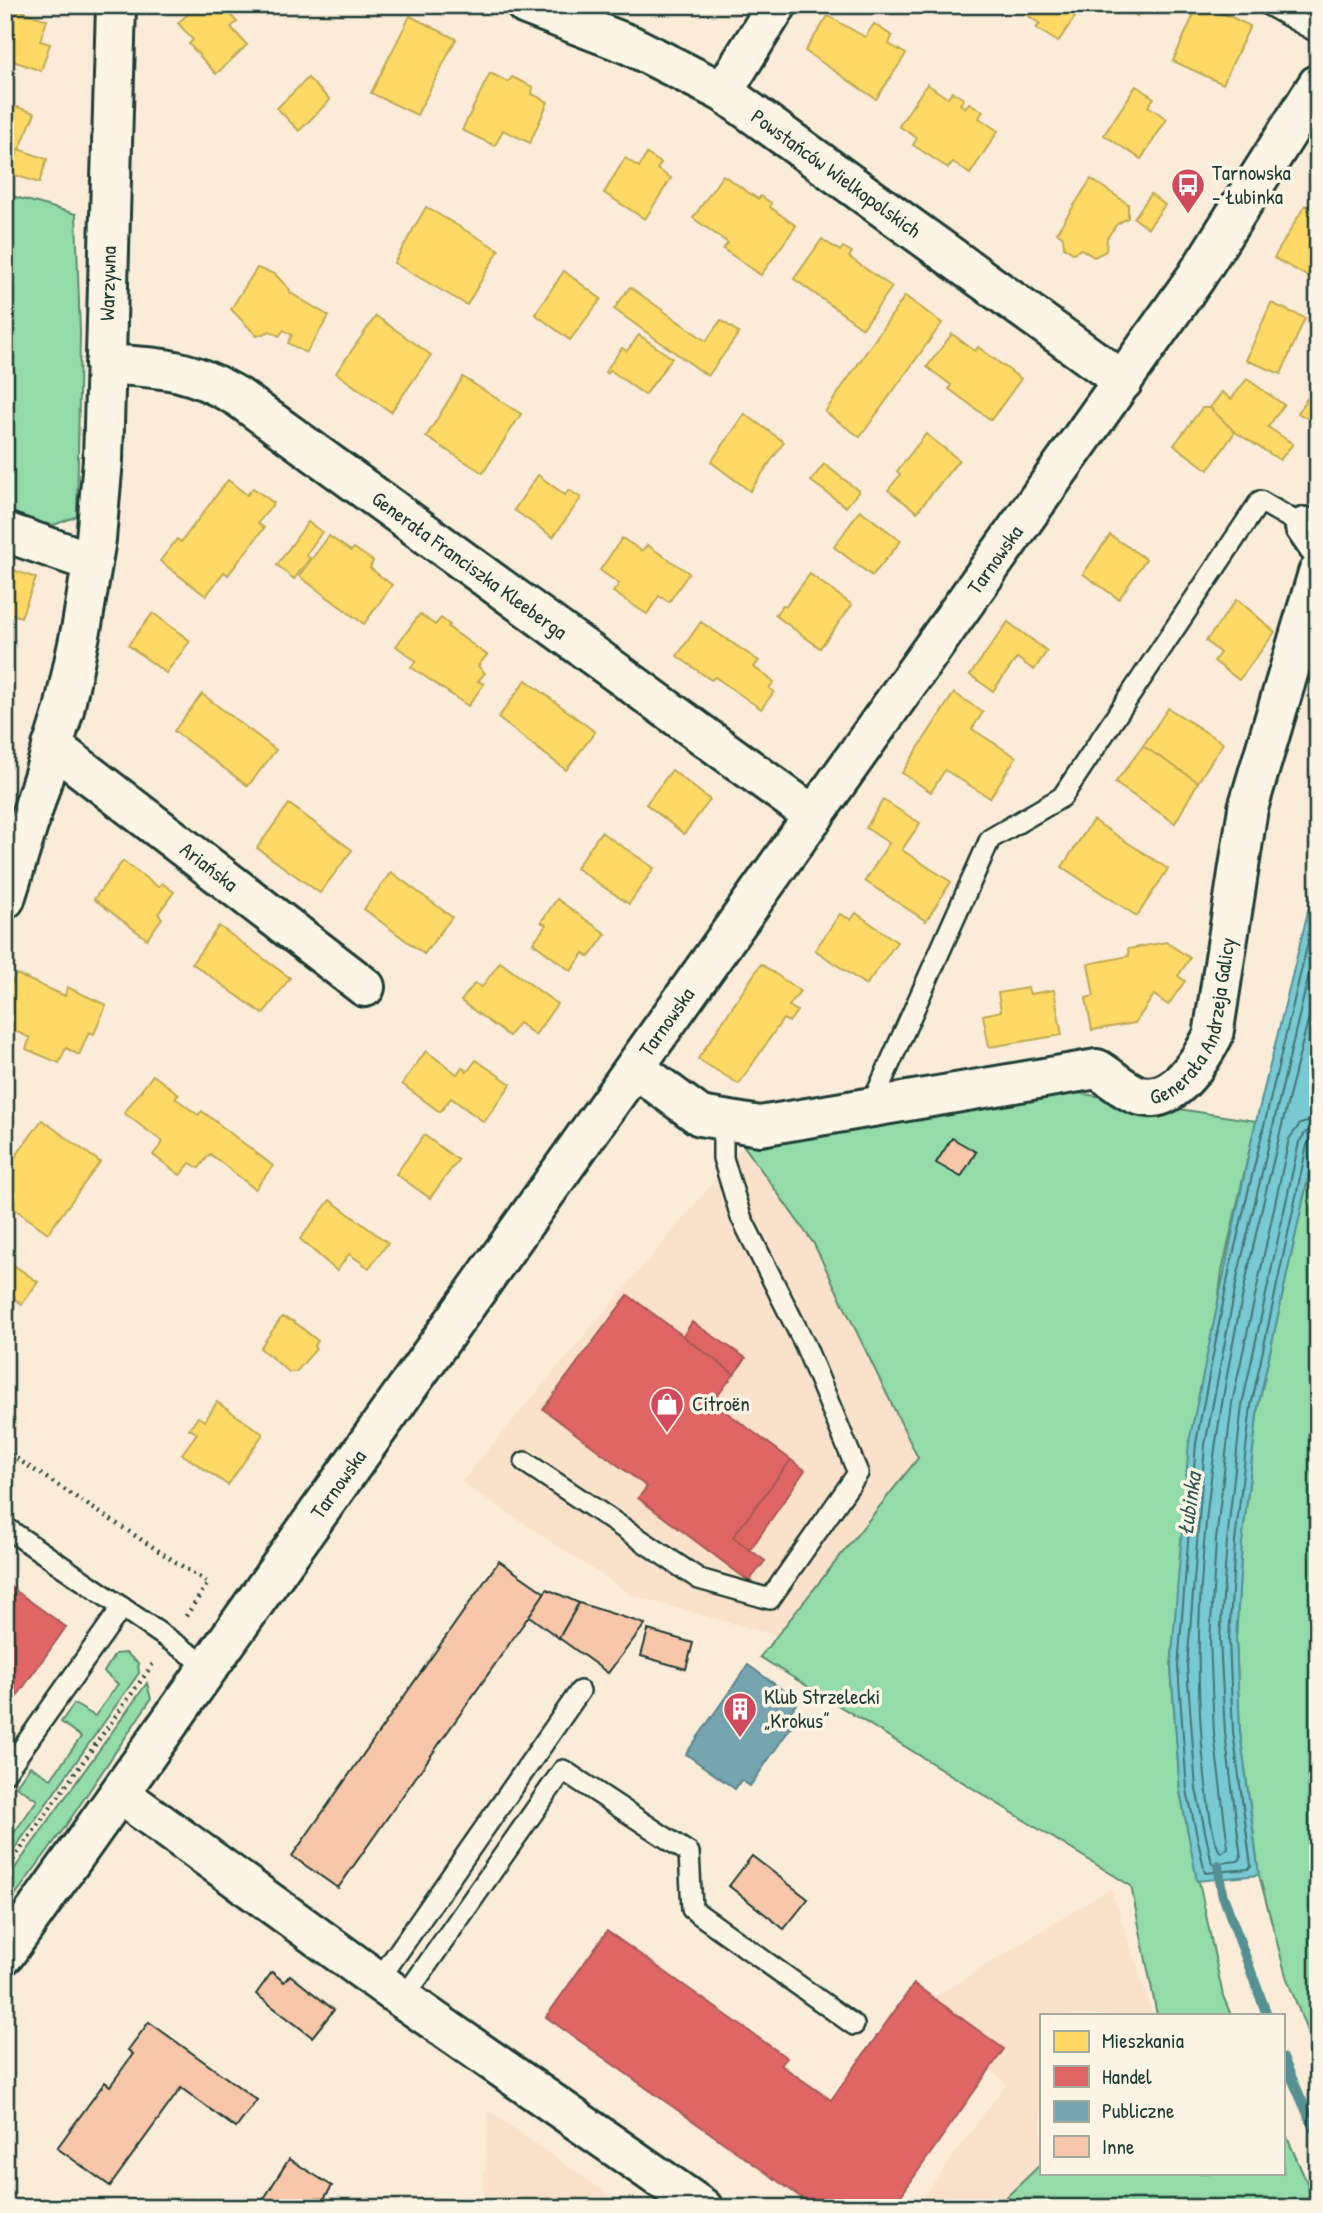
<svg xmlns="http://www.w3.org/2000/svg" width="1323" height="2213" font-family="'Patrick Hand',sans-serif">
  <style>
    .built { fill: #fae1ca }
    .green { fill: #94dbaa; stroke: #5a8c6f; stroke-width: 2 }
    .water { fill: #79c9d3; stroke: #559193; stroke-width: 2 }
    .homes { fill: #ffd966; stroke: #bcaa57; stroke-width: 2 }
    .shops { fill: #e06666; stroke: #a65a57; stroke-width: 2 }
    .public { fill: #76a5af; stroke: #5c868a; stroke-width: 2 }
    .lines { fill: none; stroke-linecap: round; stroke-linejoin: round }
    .shore { stroke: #437574; stroke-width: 2 }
    .stream { stroke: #559193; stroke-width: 10 }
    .building { fill: #f8c6a8; stroke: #1f3d34; stroke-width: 2 }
    .lane-casing { stroke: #1f3d34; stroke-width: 24 }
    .street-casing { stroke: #1f3d34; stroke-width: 44 }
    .secondary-casing { stroke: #1f3d34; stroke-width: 44 }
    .path { stroke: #1f3d34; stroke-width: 4.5; stroke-dasharray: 2 5; stroke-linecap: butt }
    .lane { stroke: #fcf5e5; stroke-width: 19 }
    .street { stroke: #fcf5e5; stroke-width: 38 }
    .secondary { stroke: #fcf5e5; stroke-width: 38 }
    .labels { text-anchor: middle; stroke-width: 7; stroke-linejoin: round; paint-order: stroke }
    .street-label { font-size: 21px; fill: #1f3d34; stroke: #fcf5e5 }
    .poi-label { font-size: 21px; fill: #1f3d34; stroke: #fcf5e5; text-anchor: start }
    .water-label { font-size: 23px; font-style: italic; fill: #315954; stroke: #fcf5e5 }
  </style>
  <rect width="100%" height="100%" fill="#fbecd9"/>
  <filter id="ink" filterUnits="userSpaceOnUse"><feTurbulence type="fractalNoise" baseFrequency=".0143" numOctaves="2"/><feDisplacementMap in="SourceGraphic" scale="14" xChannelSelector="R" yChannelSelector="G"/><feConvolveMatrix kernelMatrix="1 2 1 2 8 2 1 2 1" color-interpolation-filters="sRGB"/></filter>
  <g filter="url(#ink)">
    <g class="built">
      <path d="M744 1146 814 1244 919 1458 781 1637 633 1596 461 1482Z"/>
      <path d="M1111 1888 1153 2015H1041V2164L995 2208H915L1006 2084 920 2006Z"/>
      <path d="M488 2110 628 2208H482Z"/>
    </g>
    <g class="green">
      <path d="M5 194 76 214 80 333 77 516 54 525 5 516Z"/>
      <path d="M1077 1093 1256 1121 1222 1271 1171 1667 1180 1791 1223 1996 1231 2015H1157L1131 1886 760 1657 918 1458 814 1244 744 1146 851 1126Z"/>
      <path d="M1318 1132V2060L1286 1976 1259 1875 1240 1731 1236 1638 1242 1543 1258 1407Z"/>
      <path d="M126 1653 138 1663 139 1673 5 1862V1828L14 1833 37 1800 16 1786 30 1766 51 1779 81 1737 61 1722 74 1704 95 1716 118 1684 104 1672 115 1654Z"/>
      <path d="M147 1683 151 1699 65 1827 5 1909V1882Z"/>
      <path d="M1283 2128 1318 2208H995L1041 2164V2173H1283Z"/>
    </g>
    <path class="water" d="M1318 871V1132L1258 1407 1242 1543 1236 1638 1240 1731 1259 1875 1197 1881 1180 1791 1171 1667 1189 1442 1252 1138Z"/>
    <g class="homes">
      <path d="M5 5 47 20 40 41 50 44 41 71 5 58Z"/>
      <path d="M198 5H222L237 22 231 27 247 45 216 74 189 44 193 40 178 23Z"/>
      <path d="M1013 5H1083L1058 42 1036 28 1040 24Z"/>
      <path d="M1121 5H1144L1137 16Z"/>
      <path d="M1198 5H1206L1250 26 1223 84 1173 61Z"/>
      <path d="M410 16 456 39 417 115 371 93Z"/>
      <path d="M828 16 865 37 874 24 892 36 889 44 906 54 876 99 805 51Z"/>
      <path d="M490 73 508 82 512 77 533 87 532 94 548 102 530 143 503 130 495 146 462 130Z"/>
      <path d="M308 78 330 100 299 131 277 108Z"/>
      <path d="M927 84 947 98 952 92 964 99 960 104 965 108 969 103 983 111 979 118 998 131 970 174 953 162 948 168 913 145 917 138 899 126Z"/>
      <path d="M1136 86 1154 98 1148 106 1167 119 1141 159 1104 135Z"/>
      <path d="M5 103 35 113 16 157 5 153Z"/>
      <path d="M18 149 47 159 39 183 6 172 11 155 16 157Z"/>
      <path d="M647 154 661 163 657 169 671 178 645 219 604 193 625 158 639 167Z"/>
      <path d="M723 175 758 199 761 196 771 203 770 207 796 226 761 275 723 249 728 243 693 218Z"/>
      <path d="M1091 179 1128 204V218L1117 224 1107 238 1106 251 1094 257 1081 249 1073 253 1064 247 1063 237 1057 232Z"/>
      <path d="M1151 194 1165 205 1148 228 1134 218Z"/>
      <path d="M1305 205 1318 213V273L1314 280 1274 258Z"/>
      <path d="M426 207 499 250 467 305 394 263Z"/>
      <path d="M822 239 840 251 843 247 852 252 849 257 892 287 863 328 794 279Z"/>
      <path d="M257 268 275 274 290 290 289 292 329 316 306 353 288 343 292 335 284 330 279 336 270 331 257 336 231 309Z"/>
      <path d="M564 271 601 299 570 340 535 314Z"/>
      <path d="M630 287 706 341 721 320 739 333 708 376 614 309Z"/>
      <path d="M905 296 942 323 860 437 825 412Z"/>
      <path d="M1271 303 1305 318 1281 374 1246 360Z"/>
      <path d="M376 316 431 355 391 412 336 373Z"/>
      <path d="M952 334 975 351 978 347 1021 379 991 420 949 389 951 385 927 367Z"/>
      <path d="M639 335 672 358 645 395 610 370 608 374 605 372 622 348 627 351Z"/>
      <path d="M463 377 521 414 483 473 426 437Z"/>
      <path d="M1247 379 1284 405 1268 427 1293 444 1280 460 1235 432 1210 408 1222 392 1231 399Z"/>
      <path d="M1318 381V425L1298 413Z"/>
      <path d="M1202 408H1210L1235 432 1208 470 1174 445Z"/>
      <path d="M745 414 784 442 750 491 711 462Z"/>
      <path d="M926 434 959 460 917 512 888 490 900 475 897 471Z"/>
      <path d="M824 464 859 491 846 507 811 481Z"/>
      <path d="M538 475 565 495 569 490 581 498 553 537 514 510Z"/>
      <path d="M228 480 247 495 253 488 274 503 258 523 264 528 228 575 224 572 206 596 160 561 177 539 181 542Z"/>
      <path d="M860 510 901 541 872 576 834 547Z"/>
      <path d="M308 522 322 532 306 555 310 558 294 579 277 565Z"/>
      <path d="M1110 535 1146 559 1119 599 1083 574Z"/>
      <path d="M329 536 351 551 354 548 373 561 370 568 392 585 364 624 299 576Z"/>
      <path d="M622 538 642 551 647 545 689 573 669 602 659 596 647 614 613 592 619 584 600 570Z"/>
      <path d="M5 567 36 578 21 617 5 611Z"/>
      <path d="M810 574 852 605 820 648 775 615 783 605 786 606Z"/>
      <path d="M1237 599 1275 632 1239 680 1214 661 1220 653 1206 641Z"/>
      <path d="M153 613 190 641 166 673 128 645Z"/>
      <path d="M420 614 435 625 441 618 450 625 448 627 487 655 478 666 485 673 478 681 484 684 468 706 411 667 416 661 396 646Z"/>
      <path d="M701 622 759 661 754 667 774 682 769 688 774 692 761 709 715 677 711 680 677 656Z"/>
      <path d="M1008 622 1047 651 1034 670 1017 658 993 691 970 675Z"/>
      <path d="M526 680 595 732 566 770 498 718Z"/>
      <path d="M954 693 983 712 972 729 1016 757 990 798 945 770 931 792 902 773Z"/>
      <path d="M202 694 276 750 248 786 174 731Z"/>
      <path d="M1168 708 1223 743 1198 782 1143 746Z"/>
      <path d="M1143 746 1198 782 1175 823 1115 783Z"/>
      <path d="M672 770 710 800 684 834 646 804Z"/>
      <path d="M883 800 920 823 902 850 951 882 926 921 865 881 889 843 866 828Z"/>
      <path d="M289 804 352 850 320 893 257 848Z"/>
      <path d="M1093 820 1168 869 1137 916 1062 867Z"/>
      <path d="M601 832 654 868 629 904 576 868Z"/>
      <path d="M123 861 158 887 162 883 174 892 158 914 162 918 147 939 94 899Z"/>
      <path d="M391 872 452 917 424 954 364 909Z"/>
      <path d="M557 899 606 934 589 957 584 953 571 971 533 943 546 925 541 922Z"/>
      <path d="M856 913 897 942 866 985 815 950 840 914 851 920Z"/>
      <path d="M219 926 290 978 263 1014 192 963Z"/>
      <path d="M1166 942 1190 958 1178 976 1185 981 1168 1005 1154 995 1135 1023 1092 1030 1086 998 1094 996 1088 964 1129 956 1128 949Z"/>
      <path d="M500 962 557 1004 535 1035 519 1023 509 1036 461 1001 475 983 482 987Z"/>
      <path d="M761 964 800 991 789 1006 797 1011 789 1022 783 1019 739 1084 698 1059Z"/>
      <path d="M16 974 65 996 67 987 106 1005 94 1034 89 1032 79 1055 66 1048 59 1063 26 1049 30 1038 5 1026V997Z"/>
      <path d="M1028 988 1030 994 1054 990 1062 1035 989 1047 983 1015 1001 1011 998 993Z"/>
      <path d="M426 1051 457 1074 462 1067 467 1072 476 1060 511 1084 484 1122 451 1098 440 1112 402 1084Z"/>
      <path d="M153 1075 179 1094 175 1098 198 1115 202 1111 273 1166 255 1189 210 1154 199 1168 190 1163 180 1175 153 1155 163 1142 124 1113Z"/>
      <path d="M42 1120 100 1162 48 1233 5 1202V1171Z"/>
      <path d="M424 1135 458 1160 430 1198 396 1174Z"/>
      <path d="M330 1200 388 1243 369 1268 349 1254 337 1271 300 1239Z"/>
      <path d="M5 1259 38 1282 22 1304 5 1292Z"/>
      <path d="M282 1317 293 1321 318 1341 314 1346 316 1349 296 1372H289L260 1348Z"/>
      <path d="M217 1402 263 1434 228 1485 182 1454 197 1433 189 1429 198 1417 205 1421Z"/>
    </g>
    <g class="shops">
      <path d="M628 1295 734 1374 713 1402 791 1460 733 1537 765 1561 749 1581 638 1498 647 1487 543 1409Z"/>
      <path d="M692 1322 746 1358 734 1374 683 1336Z"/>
      <path d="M791 1460 805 1470 750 1550 733 1537Z"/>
      <path d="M5 1583 66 1627 5 1713Z"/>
      <path d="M607 1931 787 2058 781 2065 831 2100 914 1984 1004 2049 892 2208H816L546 2017Z"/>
    </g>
    <path class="public" d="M748 1665 798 1701 786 1719 793 1724 750 1786 741 1780 735 1789 686 1754Z"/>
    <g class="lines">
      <g class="shore">
        <path d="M1318 900 1229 1272 1196 1443 1178 1667 1187 1790 1205 1873 1248 1869 1251 1866 1233 1732 1229 1639 1235 1542 1251 1406 1307 1145 1311 1139 1318 1138"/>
        <path d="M1318 936 1238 1274 1205 1445 1187 1667 1196 1789 1212 1864 1238 1861 1241 1858 1225 1733 1220 1639 1227 1541 1242 1405 1299 1142 1306 1132 1318 1129"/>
        <path d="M1318 980C1256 1233 1175 1515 1205 1776 1207 1792 1211 1842 1221 1853L1228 1848 1214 1734 1210 1640 1216 1540 1232 1403 1289 1139 1300 1124 1318 1119"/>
      </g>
      <g class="stream">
        <path d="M1218 1865 1222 1893 1267 2015"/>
        <path d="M1283 2058 1318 2137"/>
      </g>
    </g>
    <g class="building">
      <path d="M952 1138 976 1152 961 1177 936 1163Z"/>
      <path d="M499 1561 545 1593 338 1888 292 1856Z"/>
      <path d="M547 1589 579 1603 559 1638 529 1616Z"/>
      <path d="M579 1603 645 1624 608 1673 559 1638Z"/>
      <path d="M648 1630 693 1643 686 1669 641 1656Z"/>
      <path d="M752 1856 808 1899 784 1929 729 1886Z"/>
      <path d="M272 1972 284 1982 290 1975 334 2010 312 2037 256 1994Z"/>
      <path d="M149 2022 257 2100 236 2128 181 2088 110 2186 57 2148 105 2082 110 2086 133 2054 128 2050Z"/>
      <path d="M289 2159 332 2186 318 2208H258Z"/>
    </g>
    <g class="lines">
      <g class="lane-casing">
        <g id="lane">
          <path d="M1268 5 1318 33"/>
          <path d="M870 1108 990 839 1062 797 1260 501 1305 527"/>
          <path d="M525 1462 699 1579 770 1599 858 1473 805 1345 741 1217 723 1158V1119"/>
          <path d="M5 1527 209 1667"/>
          <path d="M5 1773 122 1607"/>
          <path d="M378 1981 580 1691"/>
          <path d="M403 1999 563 1770 689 1853 692 1909 854 2025"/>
        </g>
      </g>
      <g class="street-casing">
        <g id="street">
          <path id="s1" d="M526 5 630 45 723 92 1123 381"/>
          <path d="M723 92 777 5"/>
          <path id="s2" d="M105 364C163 368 186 367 238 397L814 816"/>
          <path d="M1305 527 1318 546"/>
          <path d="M5 532 92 562"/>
          <path id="s3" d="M52 746 365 987"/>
          <path id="s4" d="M5 899 64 710 82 625 96 539 103 460 116 5"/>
          <path id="s5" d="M635 1068 700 1116 760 1126 1097 1069C1111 1077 1123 1090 1138 1095 1173 1107 1200 1061 1213 1036L1248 808 1318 573"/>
          <path d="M120 1794 403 1999 703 2208"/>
        </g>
      </g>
      <g class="secondary-casing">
        <g id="secondary">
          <path id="s6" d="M5 1954 1196 277 1318 84"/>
        </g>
      </g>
      <g class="path">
        <path d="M5 1451 208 1583 184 1619"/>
        <path d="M5 1871 155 1661"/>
      </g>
      <use href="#lane" class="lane"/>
      <use href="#street" class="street"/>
      <use href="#secondary" class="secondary"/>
    </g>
  </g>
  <defs>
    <g id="bus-pin" transform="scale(1.75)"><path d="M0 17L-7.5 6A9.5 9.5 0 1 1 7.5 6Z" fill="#d1495b" stroke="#fcf5e5"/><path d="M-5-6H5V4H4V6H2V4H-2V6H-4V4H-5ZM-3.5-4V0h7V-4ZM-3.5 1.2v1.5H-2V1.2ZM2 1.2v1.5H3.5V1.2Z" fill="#fff"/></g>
    <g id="shop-pin" transform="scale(1.75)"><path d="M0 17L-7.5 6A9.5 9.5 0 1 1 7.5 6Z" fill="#d1495b" stroke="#fcf5e5"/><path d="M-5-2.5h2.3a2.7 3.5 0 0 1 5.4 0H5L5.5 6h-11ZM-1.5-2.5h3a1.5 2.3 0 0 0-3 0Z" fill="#fff"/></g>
    <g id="building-pin" transform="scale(1.75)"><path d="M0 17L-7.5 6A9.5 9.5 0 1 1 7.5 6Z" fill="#d1495b" stroke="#fcf5e5"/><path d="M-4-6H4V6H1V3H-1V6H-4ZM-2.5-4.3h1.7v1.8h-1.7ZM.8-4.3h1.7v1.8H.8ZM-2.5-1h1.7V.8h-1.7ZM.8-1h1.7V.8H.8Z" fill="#fff"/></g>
  </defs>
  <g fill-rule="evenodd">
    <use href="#bus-pin" x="1188" y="185"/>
    <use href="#shop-pin" x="667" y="1404"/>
    <use href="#building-pin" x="740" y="1709"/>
  </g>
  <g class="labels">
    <g class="street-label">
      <text dy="7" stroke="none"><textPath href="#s1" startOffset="355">Powstańców Wielkopolskich</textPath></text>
      <text dy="7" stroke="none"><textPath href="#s4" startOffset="628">Warzywna</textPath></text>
      <text dy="7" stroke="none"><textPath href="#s6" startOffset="1710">Tarnowska</textPath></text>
      <text dy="7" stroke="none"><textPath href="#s2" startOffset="425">Generała Franciszka Kleeberga</textPath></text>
      <text dy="7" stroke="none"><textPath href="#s3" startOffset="198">Ariańska</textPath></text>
      <text dy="7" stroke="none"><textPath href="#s5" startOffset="640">Generała Andrzeja Galicy</textPath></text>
      <text dy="7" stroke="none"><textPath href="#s6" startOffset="1143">Tarnowska</textPath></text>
      <text dy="7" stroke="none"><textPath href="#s6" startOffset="576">Tarnowska</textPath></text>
    </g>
    <g class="poi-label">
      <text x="1212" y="180">Tarnowska<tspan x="1212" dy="24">- Łubinka</tspan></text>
      <text x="692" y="1411">Citroën</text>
      <text x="764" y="1704">Klub Strzelecki<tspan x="764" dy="24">„Krokus”</tspan></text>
    </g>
    <g class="water-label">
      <text transform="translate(1189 1504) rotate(-82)" y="8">Łubinka</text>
    </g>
  </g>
  <rect width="1323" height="2213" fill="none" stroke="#fcf5e5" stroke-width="28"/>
  <rect x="14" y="14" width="1295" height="2185" fill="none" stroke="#1f3d34" stroke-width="2.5" filter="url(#ink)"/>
  <rect x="1040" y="2014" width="245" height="161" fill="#fcf5e5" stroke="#a4ab9e" stroke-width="2"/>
  <rect x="1054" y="2031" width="35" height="21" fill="#ffd966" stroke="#a4ab9e" stroke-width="2"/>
  <text x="1102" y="2048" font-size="21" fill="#1f3d34">Mieszkania</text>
  <rect x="1054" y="2066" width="35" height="21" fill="#e06666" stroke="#a4ab9e" stroke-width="2"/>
  <text x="1102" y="2084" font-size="21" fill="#1f3d34">Handel</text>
  <rect x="1054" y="2101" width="35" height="21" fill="#76a5af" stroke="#a4ab9e" stroke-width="2"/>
  <text x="1102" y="2118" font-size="21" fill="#1f3d34">Publiczne</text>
  <rect x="1054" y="2136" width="35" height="21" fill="#f8c6a8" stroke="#a4ab9e" stroke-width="2"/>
  <text x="1102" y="2154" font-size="21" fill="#1f3d34">Inne</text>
</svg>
